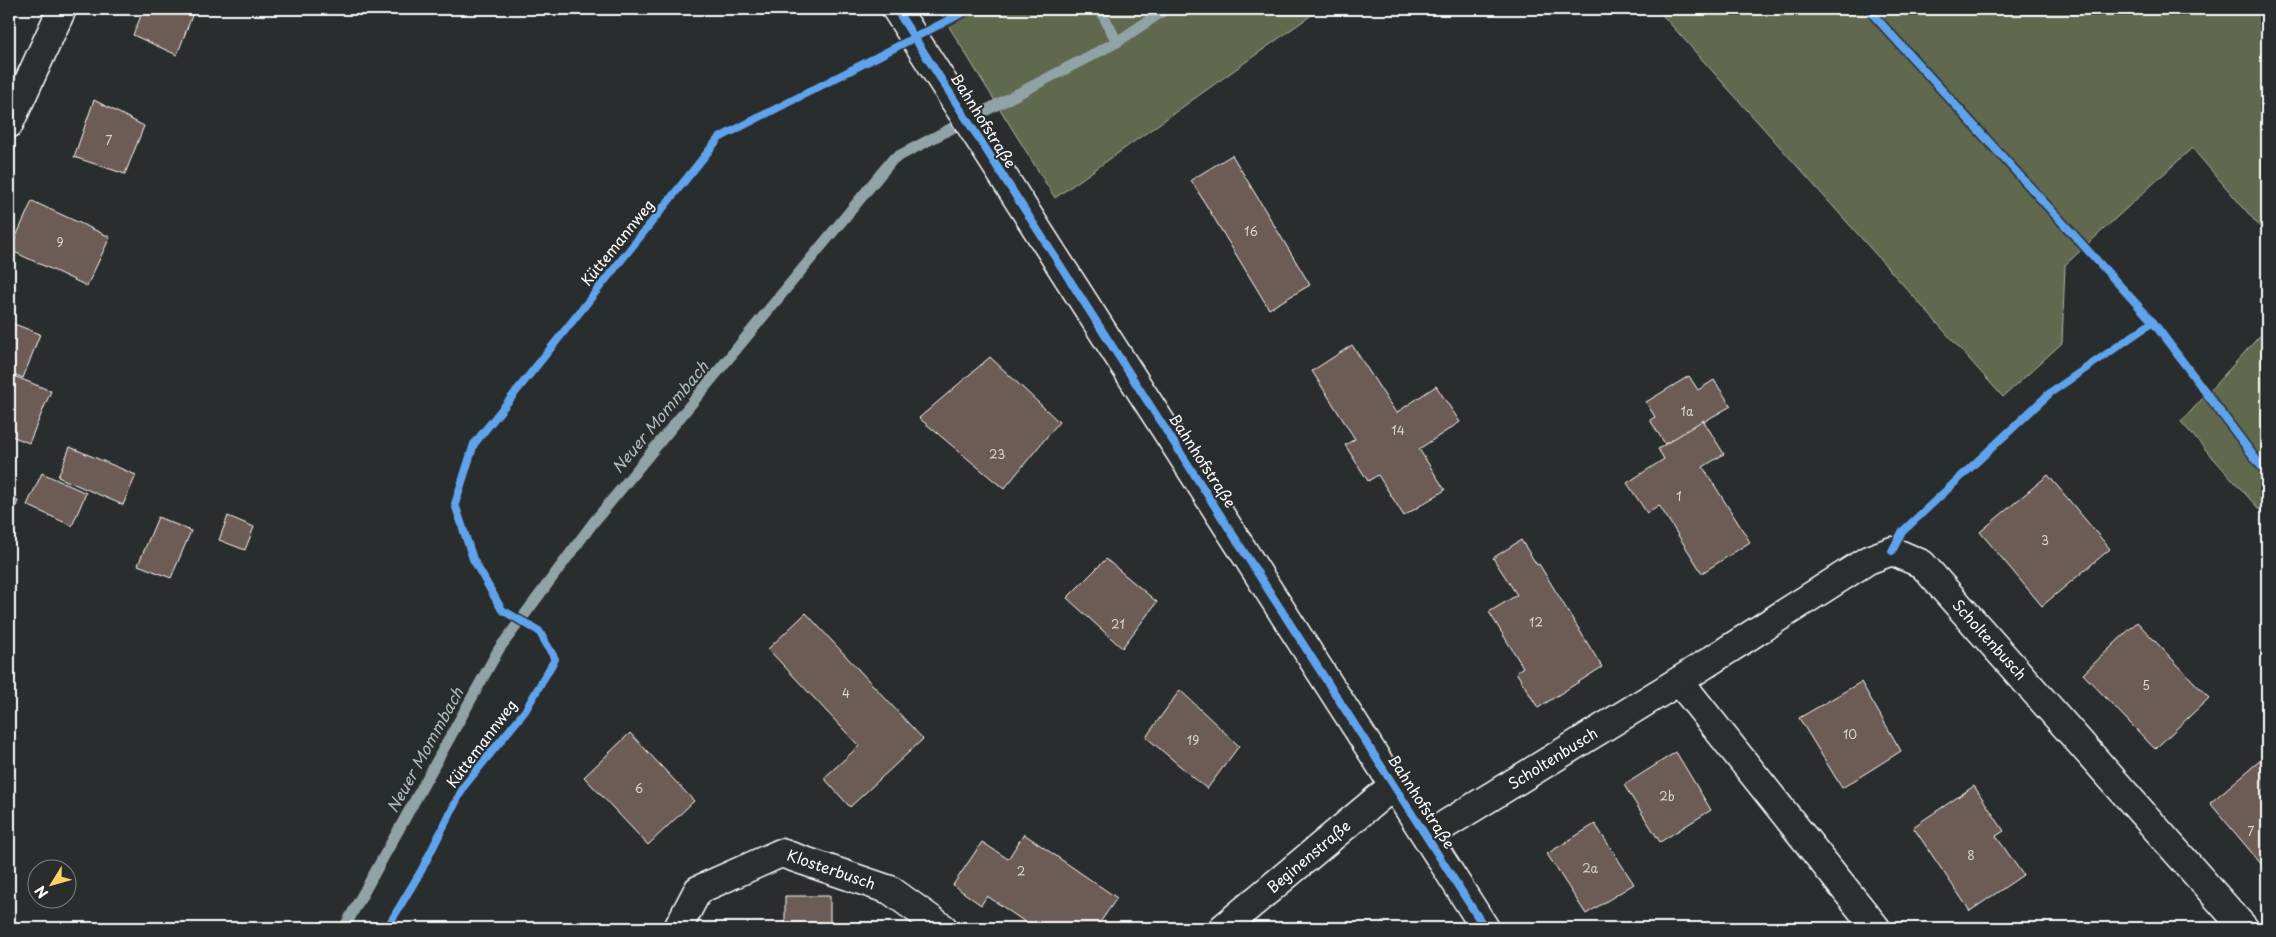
<svg xmlns="http://www.w3.org/2000/svg" width="2276" height="937" font-family="'Playpen Sans',sans-serif">
  <style>
    .green { fill: #61684e; stroke: #b0b4a6 }
    .lines { fill: none; stroke-linecap: round; stroke-linejoin: round }
    .stream { stroke: #92a3a8; stroke-width: 11 }
    .building { fill: #6c5b54; stroke: #fff }
    .minor-casing { stroke: #fff; stroke-width: 31 }
    .minor { stroke: #2a2d2e; stroke-width: 28 }
    .cycleway-casing { stroke: #2a2d2e; stroke-width: 11 }
    .cycleway { stroke: #60a3ed; stroke-width: 8 }
    .labels { text-anchor: middle; stroke-width: 4; stroke-linejoin: round; paint-order: stroke }
    .number-label { font-size: 12px; fill: #dad6d4 }
    .street-label { font-size: 15px; fill: #fff; stroke: #2a2d2e }
    .water-label { font-size: 16px; font-style: italic; fill: #aebabe; stroke: #2a2d2e }
  </style>
  <rect width="100%" height="100%" fill="#2a2d2e"/>
  <filter id="ink" filterUnits="userSpaceOnUse"><feTurbulence type="fractalNoise" baseFrequency=".02" numOctaves="2"/><feDisplacementMap in="SourceGraphic" scale="10" xChannelSelector="R" yChannelSelector="G"/><feConvolveMatrix kernelMatrix="1 2 1 2 8 2 1 2 1" color-interpolation-filters="sRGB"/></filter>
  <g filter="url(#ink)">
    <g class="green">
      <path d="M938 9H1320L1055 198Z"/>
      <path d="M1657 9H2267V235L2192 148 2065 265 2062 343 2003 397Z"/>
      <path d="M2267 328V518L2181 422Z"/>
    </g>
    <g class="lines">
      <g class="stream">
        <path d="M1100 9 1117 42"/>
        <path d="M344 928 499 649 593 523 893 159 1117 42 1166 9"/>
      </g>
    </g>
    <g class="building">
      <path d="M144 9H181L193 13 177 55 133 35Z"/>
      <path d="M94 100 144 126 125 174 74 157Z"/>
      <path d="M1232 155 1310 285 1269 309 1191 180Z"/>
      <path d="M32 201 110 237 87 286 10 250Z"/>
      <path d="M9 322 40 334 23 378 9 372Z"/>
      <path d="M1352 345 1396 413 1436 386 1460 422 1419 449 1445 490 1404 516 1378 475 1368 481 1345 445 1355 439 1312 371Z"/>
      <path d="M990 357 1059 422 1004 489 919 418Z"/>
      <path d="M9 374 51 391 29 443 9 435Z"/>
      <path d="M1689 376 1698 390 1714 380 1731 406 1665 444 1650 420 1655 417 1646 402Z"/>
      <path d="M1703 420 1724 454 1703 467 1750 542 1702 573 1659 505 1647 513 1627 483 1664 459 1658 449Z"/>
      <path d="M70 447 136 475 123 505 58 477Z"/>
      <path d="M42 473 86 493 72 526 27 505Z"/>
      <path d="M2048 475 2110 549 2042 606 1980 532Z"/>
      <path d="M9 497 18 501 9 524Z"/>
      <path d="M228 516 254 527 245 550 219 540Z"/>
      <path d="M158 517 191 531 171 578 138 565Z"/>
      <path d="M1521 540 1537 565 1539 564 1602 667 1538 708 1516 672 1523 667 1489 612 1517 595 1493 558Z"/>
      <path d="M1106 559 1157 602 1122 648 1067 598Z"/>
      <path d="M806 613 923 739 850 807 824 778 859 746 768 649Z"/>
      <path d="M2137 622 2209 698 2155 749 2083 674Z"/>
      <path d="M1861 682 1901 751 1842 788 1799 718Z"/>
      <path d="M1180 690 1239 746 1207 789 1146 737Z"/>
      <path d="M630 733 694 801 648 845 584 777Z"/>
      <path d="M1676 752 1711 810 1660 842 1624 785Z"/>
      <path d="M2263 758 2267 764V861L2262 865 2210 803Z"/>
      <path d="M1974 786 2004 831 1996 836 2023 875 1970 911 1913 827Z"/>
      <path d="M1595 824 1634 884 1586 914 1547 854Z"/>
      <path d="M1024 834 1117 898 1096 928H1034L987 896 981 905 953 885 982 842 1008 859Z"/>
      <path d="M785 896H830V927L785 926Z"/>
    </g>
    <g class="lines">
      <g class="minor-casing">
        <g id="minor">
          <path d="M896 9 1485 928"/>
          <path d="M9 124 62 9"/>
          <path d="M1679 681 1876 928"/>
          <path d="M1427 836 1679 681 1868 560 1892 551 1922 564 2244 928"/>
          <path d="M678 928 698 890 781 853 890 890 943 928"/>
          <path d="M1223 928 1394 785"/>
        </g>
      </g>
      <use href="#minor" class="minor"/>
      <g class="cycleway-casing">
        <g id="cycleway">
          <path d="M896 9 1485 928"/>
          <path d="M1868 9 2153 322 2050 393 1902 532 1892 551"/>
          <path d="M2153 322 2267 474"/>
          <path d="M387 928 421 871 464 786 525 711 555 659 539 631 502 610 473 559 455 504 474 444 719 138 970 9"/>
        </g>
      </g>
      <use href="#cycleway" class="cycleway"/>
    </g>
  </g>
  <g class="labels">
    <g class="number-label">
      <text x="109" y="145">7</text>
      <text x="1251" y="236">16</text>
      <text x="60" y="247">9</text>
      <text x="1687" y="416">1a</text>
      <text x="1398" y="435">14</text>
      <text x="997" y="459">23</text>
      <text x="1679" y="501">1</text>
      <text x="2045" y="545">3</text>
      <text x="1536" y="627">12</text>
      <text x="1118" y="629">21</text>
      <text x="2146" y="690">5</text>
      <text x="846" y="698">4</text>
      <text x="1850" y="739">10</text>
      <text x="1193" y="745">19</text>
      <text x="639" y="793">6</text>
      <text x="1667" y="801">2b</text>
      <text x="2251" y="836">7</text>
      <text x="1971" y="860">8</text>
      <text x="1590" y="873">2a</text>
      <text x="1021" y="876">2</text>
    </g>
    <g class="street-label">
      <text transform="translate(983 121) rotate(58)" y="5">Bahnhofstraße</text>
      <text transform="translate(618 243) rotate(-51)" y="5">Küttemannweg</text>
      <text transform="translate(1202 461) rotate(57)" y="5">Bahnhofstraße</text>
      <text transform="translate(1989 640) rotate(48)" y="5">Scholtenbusch</text>
      <text transform="translate(482 744) rotate(-53)" y="5">Küttemannweg</text>
      <text transform="translate(1553 759) rotate(-32)" y="5">Scholtenbusch</text>
      <text transform="translate(1421 802) rotate(57)" y="5">Bahnhofstraße</text>
      <text transform="translate(1309 857) rotate(-40)" y="5">Beginenstraße</text>
      <text transform="translate(831 870) rotate(19)" y="5">Klosterbusch</text>
    </g>
    <g class="water-label">
      <text transform="translate(660 417) rotate(-50)" y="6">Neuer Mommbach</text>
      <text transform="translate(425 750) rotate(-61)" y="6">Neuer Mommbach</text>
    </g>
  </g>
  <rect width="2276" height="937" fill="none" stroke="#2a2d2e" stroke-width="30"/>
  <rect x="15" y="15" width="2246" height="907" fill="none" stroke="#fff" stroke-width="2" filter="url(#ink)"/>
  <g transform="translate(52 884) rotate(233)"><circle r="24" fill="#2a2d2e" stroke="#7f8182"/>
  <path d="M0-4L9 19L0 12L-9 19Z" fill="#ffd166"/>
  <text y="-8" font-size="14" font-weight="bold" text-anchor="middle" fill="#ffffff">N</text>
  </g>
</svg>
